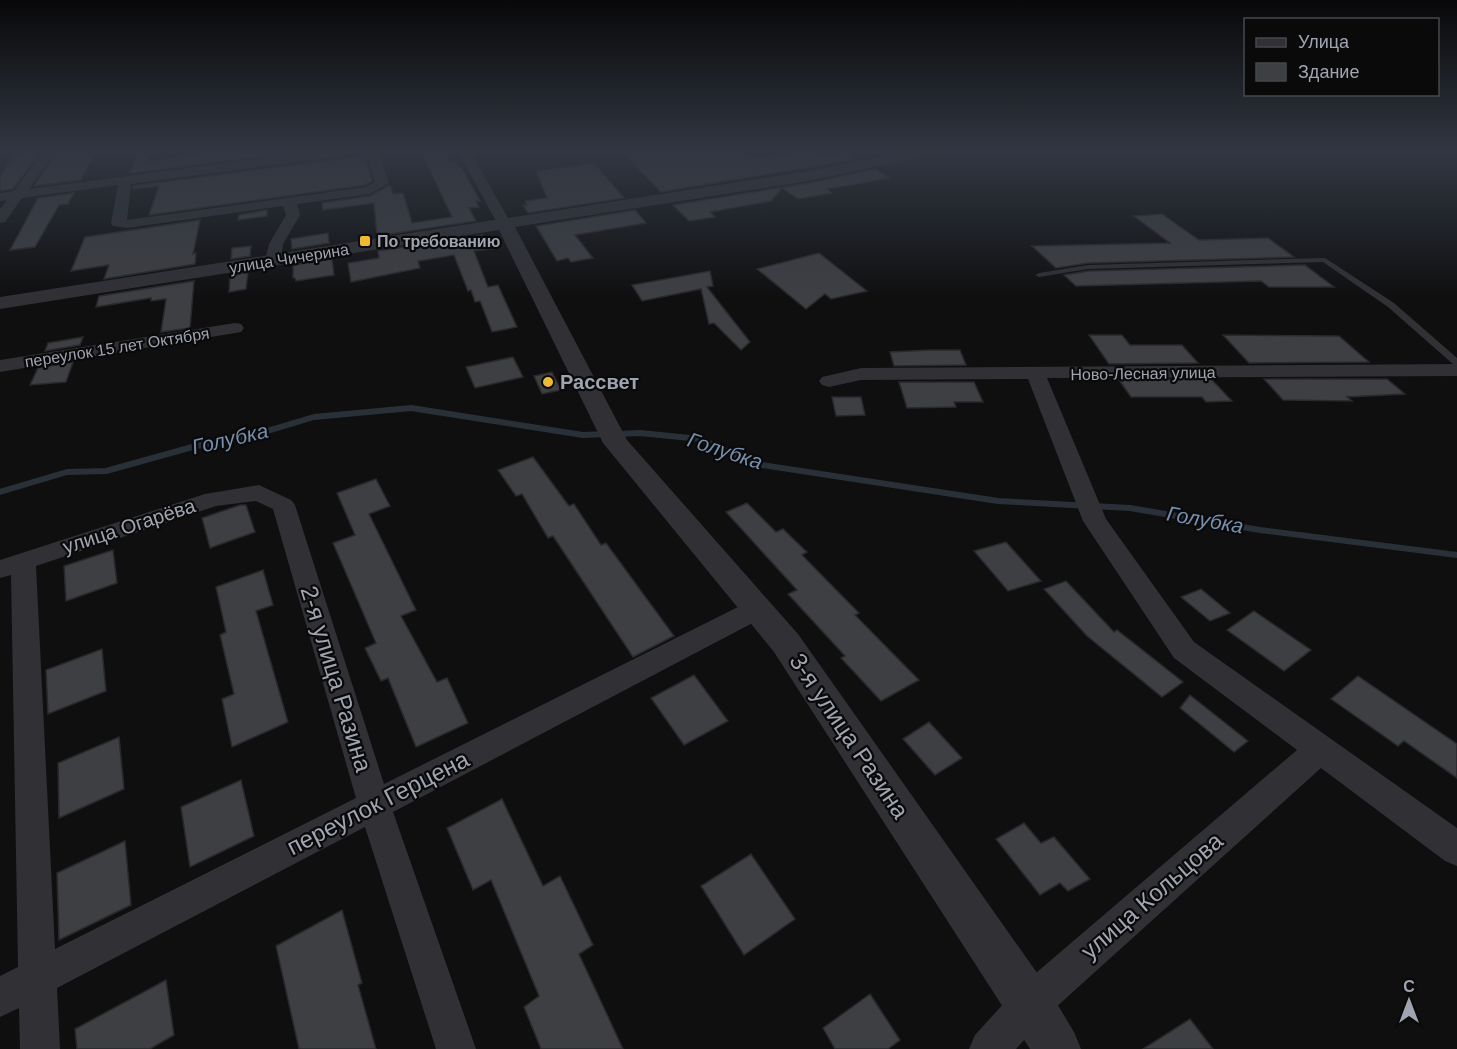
<svg xmlns="http://www.w3.org/2000/svg" width="1457" height="1049" font-family="Arial,sans-serif">
  <style>
    .lines { fill: none; stroke-linecap: round; stroke-linejoin: round }
    .stream { stroke: #293038; stroke-width: 6 }
    .building { fill: #3e3f43; stroke: #29292c; stroke-width: 1.5 }
    .service { fill: #303035; fill-rule: evenodd }
    .minor { fill: #303035; fill-rule: evenodd }
    .tertiary { fill: #303035; fill-rule: evenodd }
    .poi-dot { fill: #eebc29; stroke: #0a0a0b; stroke-width: 2 }
    .labels { text-anchor: middle; stroke-width: 4.5; stroke-linejoin: round; paint-order: stroke }
    .far-poi-label { font-size: 16px; font-weight: bold; fill: #a0a4b1; stroke: #0a0a0b; text-anchor: start }
    .far-street-label { font-size: 16px; fill: #a0a4b1; stroke: #0a0a0b }
    .poi-label { font-size: 20px; font-weight: bold; fill: #a0a4b1; stroke: #0a0a0b; text-anchor: start }
    .street-label { font-size: 20px; fill: #a0a4b1; stroke: #0a0a0b }
    .water-label { font-size: 21px; font-style: italic; fill: #768fac; stroke: #0a0a0b }
    .near-street-label { font-size: 24px; fill: #a0a4b1; stroke: #0a0a0b }
  </style>
  <rect width="100%" height="100%" fill="#0f0f10"/>
  <g class="lines">
    <g class="stream">
      <path d="M617 434 640 433 700 439 755 464 998 501 1130 508 1260 530 1457 555"/>
      <path d="M0 492 67 472 106 471 196 446 247 437 314 417 411 408 583 435 606 434"/>
    </g>
  </g>
  <g class="building">
    <path d="M41 151 13 189 0 191V176L14 154Z"/>
    <path d="M58 151H96L81 180 34 186Z"/>
    <path d="M138 151H149V162L212 151H302L130 173Z"/>
    <path d="M442 151H447L450 162H456L458 167H461L480 201H476L479 207 469 208 476 221 377 236 374 203 323 210 322 203 370 196 390 185 393 194 403 193 412 223 452 217 422 153Z"/>
    <path d="M621 151H742L752 158 816 151 823 156 846 152 858 159 661 192Z"/>
    <path d="M365 156 372 181 365 185 149 215 159 186 133 189V186Z"/>
    <path d="M594 163 624 198 528 213 523 205H527L525 201 547 198 536 171Z"/>
    <path d="M875 169 890 178 827 189 832 193 798 199 782 188 771 201 710 212 715 217 689 221 673 205 809 183Z"/>
    <path d="M74 193 68 204 59 205 35 247 10 250 38 198Z"/>
    <path d="M267 210V216L238 220 239 215Z"/>
    <path d="M635 210 646 223 575 235 593 258 571 262 568 258 557 261 536 226Z"/>
    <path d="M1162 214 1199 240 1268 238 1294 257 1088 263 1056 268 1032 246 1170 243 1134 216Z"/>
    <path d="M200 220 193 254 196 253 195 264 104 279 109 265 71 271 85 237Z"/>
    <path d="M328 233 329 243 292 249 291 239Z"/>
    <path d="M483 235 491 249 474 251 488 287 498 285 517 327 492 332 480 301 475 302 471 290 468 291 454 255 418 261 420 268 351 282 348 263 379 258 378 251Z"/>
    <path d="M251 246 250 256 231 259 232 248Z"/>
    <path d="M819 253 867 291 831 299 825 294 806 309 757 269Z"/>
    <path d="M332 259 334 275 296 281 295 278H293V265Z"/>
    <path d="M1305 265 1334 287H1269L1261 281 1076 286 1064 275 1088 271Z"/>
    <path d="M710 271 713 286 707 287 750 342 741 350 714 323 709 324 701 289 642 301 632 285Z"/>
    <path d="M248 272 246 289 229 292 230 275Z"/>
    <path d="M194 281 190 328 161 332 166 299 151 301V298L96 307 99 296Z"/>
    <path d="M1089 335H1122L1130 345H1182L1198 363 1109 364Z"/>
    <path d="M1223 335 1339 336 1369 362 1249 363Z"/>
    <path d="M83 337 80 345 45 351 48 343Z"/>
    <path d="M930 350H960L966 365 894 366 890 352Z"/>
    <path d="M513 357 523 377 475 388 466 367Z"/>
    <path d="M73 362 66 382 30 385 38 368Z"/>
    <path d="M552 372 561 390 542 394 534 376Z"/>
    <path d="M1211 379 1232 401 1206 402 1202 397H1131L1119 380Z"/>
    <path d="M1264 379H1387L1405 394 1347 397 1352 401 1283 400Z"/>
    <path d="M899 382H974L983 402H954L956 407 907 408Z"/>
    <path d="M832 397H861L865 415 836 416Z"/>
    <path d="M533 457 569 506 574 504 601 545 606 543 674 636 633 657 553 536 548 538 522 494 516 496 498 470Z"/>
    <path d="M376 479 390 506 369 514 416 610 401 616 437 682 447 678 468 723 416 747 388 678 381 681 365 648 376 643 333 543 355 535 337 493Z"/>
    <path d="M747 503 776 532 783 529 807 552 802 555 859 613 855 615 919 680 881 701 841 658 845 656 788 594 797 590 726 512Z"/>
    <path d="M240 505H246L255 532 210 548 202 518Z"/>
    <path d="M1006 542 1041 581 1008 591 974 551Z"/>
    <path d="M113 550 117 583 66 601 64 566Z"/>
    <path d="M263 570 273 605 256 611 288 722 232 747 222 699 234 694 220 635 226 632 216 587Z"/>
    <path d="M1066 581 1114 632 1117 630 1183 682 1162 697 1087 636 1044 589Z"/>
    <path d="M1201 589 1230 613 1210 621 1181 597Z"/>
    <path d="M1254 611 1311 650 1284 671 1227 630Z"/>
    <path d="M102 649 106 691 48 714 46 670Z"/>
    <path d="M694 675 728 721 684 745 651 698Z"/>
    <path d="M1358 676 1457 744V778L1404 741 1398 746 1331 699Z"/>
    <path d="M1190 695 1248 741 1234 752 1180 708Z"/>
    <path d="M929 722 962 758 935 775 903 739Z"/>
    <path d="M119 737 124 789 59 818 58 763Z"/>
    <path d="M241 780 254 836 190 867 181 807Z"/>
    <path d="M502 799 543 886 560 876 593 945 579 954 623 1049H541L524 1007 539 996 491 880 473 890 447 828Z"/>
    <path d="M1024 823 1041 843 1054 837 1090 879 1068 891 1060 883 1040 895 996 839Z"/>
    <path d="M125 841 131 905 59 940 57 873Z"/>
    <path d="M751 854 795 919 744 955 701 886Z"/>
    <path d="M342 910 362 983 358 985 376 1049H299L276 946Z"/>
    <path d="M166 980 174 1035 150 1049H77L75 1029Z"/>
    <path d="M870 994 900 1040 888 1049H835L823 1028Z"/>
    <path d="M1190 1019 1213 1049H1143Z"/>
  </g>
  <g class="lines">
    <path class="service" d="M1325 258 1394 303 1457 358V366L1454 365 1388 307 1323 262 1088 269 1039 277 1035 275 1039 273 1088 265Z"/>
    <g class="minor">
      <path d="M44 151H56L29 189 320 151H354L348 155 131 184 127 220 366 187 375 182 366 151H378L389 183 370 194 297 204 300 215 283 244 281 261 273 266 265 261 269 244 286 215 283 206 127 228 113 226 111 223 118 185 22 198 5 222 0 223V209L7 200 0 201V193L14 191Z"/>
      <path d="M458 151H470L512 225 510 228 505 229 498 225Z"/>
      <path d="M235 323 241 324 244 328 241 332 0 372V360Z"/>
      <path d="M1457 364V376L1047 378 1106 519 1194 642 1457 828V866L1445 861 1321 768 1044 1018 1016 1049H969L975 1035 1016 990 1297 750 1174 658 1083 521 1028 379 861 380 829 387 822 385 819 381 822 377 861 368Z"/>
      <path d="M259 485 291 500 295 505 384 784 748 602 757 599 766 602 770 609 766 616 393 812 476 1049H436L365 827 57 988 60 1049H20L19 1008 0 1017V976L18 967 11 575 0 578V560L205 494ZM256 501 273 509 356 798 55 949 36 566 216 506Z"/>
    </g>
    <path class="tertiary" d="M910 151H939L932 155 809 181 515 227 627 440 798 634 1047 987 1074 1032 1081 1049H1030L774 652 603 443 499 230 0 309V297L809 171Z"/>
  </g>
  <linearGradient id="sky" x2="0" y2="1"><stop stop-color="#080809"/><stop offset="0.51" stop-color="#313742"/><stop offset="1" stop-color="#313742" stop-opacity="0"/></linearGradient>
  <rect width="1457" height="298" fill="url(#sky)"/>
  <g class="poi-dot">
    <rect x="359" y="235" width="12" height="12" rx="3"/>
    <circle cx="548" cy="382" r="6"/>
  </g>
  <g class="labels">
    <g class="far-poi-label">
      <text x="377" y="247">По требованию</text>
    </g>
    <g class="far-street-label">
      <text transform="translate(289 258) rotate(-9)" y="6">улица Чичерина</text>
      <text transform="translate(117 347) rotate(-9)" y="6">переулок 15 лет Октября</text>
      <text transform="translate(1143 373) rotate(-1)" y="6">Ново-Лесная улица</text>
    </g>
    <g class="poi-label">
      <text x="560" y="389">Рассвет</text>
    </g>
    <g class="street-label">
      <text transform="translate(129 526) rotate(-18)" y="7">улица Огарёва</text>
    </g>
    <g class="water-label">
      <text transform="translate(230 439) rotate(-13)" y="7">Голубка</text>
      <text transform="translate(725 451) rotate(18)" y="7">Голубка</text>
      <text transform="translate(1205 520) rotate(10)" y="7">Голубка</text>
    </g>
    <g class="near-street-label">
      <text transform="translate(336 679) rotate(73)" y="8">2-я улица Разина</text>
      <text transform="translate(849 736) rotate(56)" y="8">3-я улица Разина</text>
      <text transform="translate(378 803) rotate(-27)" y="8">переулок Герцена</text>
      <text transform="translate(1152 896) rotate(-41)" y="8">улица Кольцова</text>
    </g>
  </g>
  <rect x="1244" y="18" width="195" height="78" fill="#0a0a0b" stroke="#46484d" stroke-width="1.5"/>
  <rect x="1256" y="38" width="30" height="9" fill="#303035" stroke="#46484d" stroke-width="1.5"/>
  <text x="1298" y="48" font-size="18" fill="#a0a4b1">Улица</text>
  <rect x="1256" y="63" width="30" height="18" fill="#3e3f43" stroke="#46484d" stroke-width="1.5"/>
  <text x="1298" y="78" font-size="18" fill="#a0a4b1">Здание</text>
  <g transform="translate(1409 1001)" stroke="#0a0a0b" stroke-width="4.5" paint-order="stroke">
  <path d="M0-4.5L10 22L0 15L-10 22Z" fill="#a0a4b1"/>
  <text y="-9" font-size="16" font-weight="bold" text-anchor="middle" fill="#a0a4b1">С</text>
  </g>
</svg>
